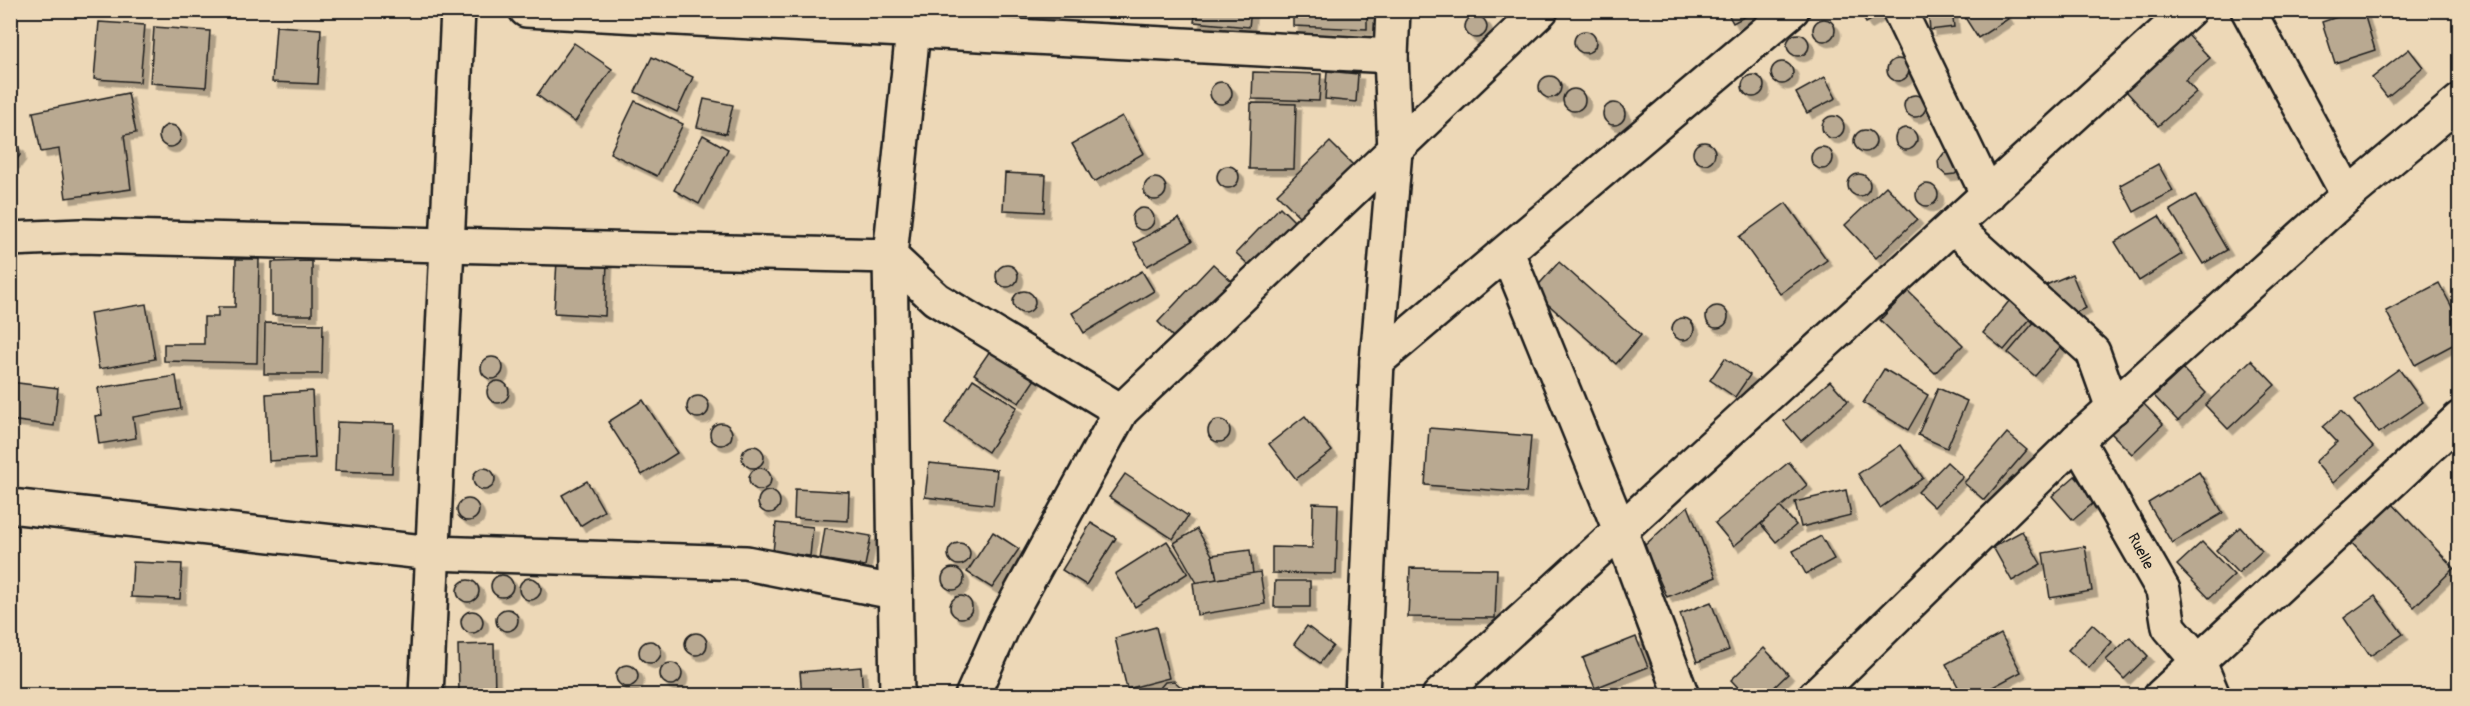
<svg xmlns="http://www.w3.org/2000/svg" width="2470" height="706" font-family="Pangolin,sans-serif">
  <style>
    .building { fill: #b9a991; stroke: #1c1c1c; stroke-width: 1.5; filter: url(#shadow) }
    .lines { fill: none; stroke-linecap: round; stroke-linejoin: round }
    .minor-casing { stroke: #1c1c1c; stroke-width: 38 }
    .minor { stroke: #edd8b7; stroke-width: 33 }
    .labels { text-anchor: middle; stroke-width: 5; stroke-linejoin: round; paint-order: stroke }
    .street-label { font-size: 15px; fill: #1c1c1c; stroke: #edd8b7 }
  </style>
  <defs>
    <filter id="shadow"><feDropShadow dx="5.5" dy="5.5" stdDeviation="0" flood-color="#0004"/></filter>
  </defs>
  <rect width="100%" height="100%" fill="#edd8b7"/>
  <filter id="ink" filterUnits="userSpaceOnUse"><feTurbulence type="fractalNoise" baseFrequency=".0167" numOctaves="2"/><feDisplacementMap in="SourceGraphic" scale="12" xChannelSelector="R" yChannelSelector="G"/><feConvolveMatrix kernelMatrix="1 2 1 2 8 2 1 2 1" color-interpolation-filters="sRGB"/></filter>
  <g filter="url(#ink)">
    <g class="building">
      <path d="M1196 10H1251L1249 27 1194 22Z"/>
      <path d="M1293 10H1367V29L1293 26Z"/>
      <path d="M1726 10H1757L1733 23Z"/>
      <path d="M1859 10H1886L1887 11 1866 23Z"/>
      <path d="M1928 10H1952L1954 27 1930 30Z"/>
      <path d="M1973 10H2003L2008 19 1978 38 1964 16Z"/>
      <path d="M2358 10H2363L2375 50 2335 63 2322 22Z"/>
      <circle cx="1476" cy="27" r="11"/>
      <circle cx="1824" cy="30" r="11"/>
      <path d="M99 22 145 25 140 82 94 79Z"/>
      <path d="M276 26 321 29 318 84 272 82Z"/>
      <path d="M154 27 210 31 206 87 150 83Z"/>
      <circle cx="1585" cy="42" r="11"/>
      <circle cx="1798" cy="45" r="11"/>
      <path d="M2188 35 2210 58 2185 80 2196 92 2158 126 2126 91Z"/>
      <path d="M574 43 612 69 575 122 537 95Z"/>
      <path d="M2409 49 2423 67 2387 97 2372 78Z"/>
      <path d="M652 57 693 77 677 112 635 92Z"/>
      <circle cx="1898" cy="70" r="11"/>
      <circle cx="1782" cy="73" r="11"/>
      <path d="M1327 71 1358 74 1356 102 1325 99Z"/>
      <path d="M1253 72 1321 74 1319 101 1252 99Z"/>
      <circle cx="1753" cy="86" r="11"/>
      <circle cx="1550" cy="87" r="11"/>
      <path d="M1825 77 1836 98 1807 113 1796 93Z"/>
      <circle cx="1221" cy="93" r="11"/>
      <circle cx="1574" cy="100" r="11"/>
      <path d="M128 93 136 133 124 135 131 189 66 198 59 149 41 152 33 112Z"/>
      <circle cx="1915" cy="106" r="11"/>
      <path d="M704 99 733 105 726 134 697 127Z"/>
      <path d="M635 101 683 124 657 176 610 153Z"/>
      <circle cx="1614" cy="114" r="11"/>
      <path d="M1251 103 1296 104 1294 169H1249Z"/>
      <circle cx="1833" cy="127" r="11"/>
      <path d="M1122 116 1144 153 1094 182 1072 144Z"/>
      <circle cx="170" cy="136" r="11"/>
      <circle cx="1906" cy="139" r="11"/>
      <circle cx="1865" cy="141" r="11"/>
      <path d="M703 135 728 149 699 204 674 190Z"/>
      <path d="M10 141 19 147 20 155 14 163H10Z"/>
      <circle cx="1704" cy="153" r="11"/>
      <path d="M1330 142 1355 167 1302 219 1277 194Z"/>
      <circle cx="1822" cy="158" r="11"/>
      <path d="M1953 152 1961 168 1955 174 1946 175 1939 169 1938 161 1944 153Z"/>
      <path d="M2158 164 2173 191 2134 212 2120 185Z"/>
      <circle cx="1228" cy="177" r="11"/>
      <path d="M1005 173 1046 175 1044 212 1003 210Z"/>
      <circle cx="1859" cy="185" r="11"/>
      <circle cx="1155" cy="189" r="11"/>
      <circle cx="1927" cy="195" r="11"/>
      <path d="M1886 186 1917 219 1876 258 1845 225Z"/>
      <path d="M2195 195 2227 250 2203 264 2170 210Z"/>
      <path d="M1786 203 1827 260 1780 294 1739 237Z"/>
      <path d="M1280 207 1297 224 1253 269 1236 253Z"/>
      <circle cx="1143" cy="219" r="11"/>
      <path d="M2159 216 2182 254 2139 281 2115 242Z"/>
      <path d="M1179 218 1192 241 1147 266 1134 243Z"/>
      <path d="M236 259H259L257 363 164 361V344H204V317H218V307H235Z"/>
      <path d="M557 260 607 262 605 316 554 313Z"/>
      <path d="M312 261V315H272V262Z"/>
      <path d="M1559 262 1641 335 1616 364 1533 291Z"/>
      <path d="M1213 264 1235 284 1179 343 1158 322Z"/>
      <circle cx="1007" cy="276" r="11"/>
      <path d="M1142 271 1154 291 1084 333 1072 313Z"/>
      <path d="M2072 274 2086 308 2061 318 2046 285Z"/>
      <path d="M2439 283 2460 322V341L2415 365 2386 311Z"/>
      <circle cx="1024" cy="302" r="11"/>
      <path d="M1908 291 1963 345 1935 373 1880 320Z"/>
      <path d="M2014 295 2036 312 2004 350 1983 333Z"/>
      <path d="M146 304 155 359 99 369 90 313Z"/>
      <circle cx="1717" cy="317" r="11"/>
      <path d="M2042 313 2069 337 2035 376 2008 353Z"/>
      <circle cx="1683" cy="329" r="11"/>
      <path d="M265 323 323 324 322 374H264Z"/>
      <path d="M996 342 1041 370 1019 403 974 374Z"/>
      <circle cx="492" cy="368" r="11"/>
      <path d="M1725 358 1750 375 1735 397 1710 380Z"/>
      <path d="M2251 360 2275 385 2228 429 2205 405Z"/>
      <path d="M1884 369 1928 395 1908 430 1863 403Z"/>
      <path d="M2183 369 2206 393 2178 421 2154 396Z"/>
      <path d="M2399 369 2423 402 2379 433 2355 400Z"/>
      <path d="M176 376 181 409 133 417 136 438 99 444 95 416 102 415 98 388Z"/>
      <path d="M973 379 1017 407 988 452 945 423Z"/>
      <circle cx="498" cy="392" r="11"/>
      <path d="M1830 381 1848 401 1801 441 1784 421Z"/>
      <path d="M10 382 58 388 54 426 10 420Z"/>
      <path d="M1938 388 1967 401 1947 448 1918 435Z"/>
      <path d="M312 391 315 458 269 461 266 394Z"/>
      <circle cx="698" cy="407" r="11"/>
      <path d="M643 400 677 453 642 475 608 422Z"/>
      <path d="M2142 402 2163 424 2132 454 2110 432Z"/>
      <path d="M2341 411 2373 447 2333 483 2315 462 2337 442 2323 427Z"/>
      <path d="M1305 416 1332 451 1296 479 1269 444Z"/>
      <circle cx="1219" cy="431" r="11"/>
      <path d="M337 422 394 424 392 473 335 471Z"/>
      <circle cx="721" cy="434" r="11"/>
      <path d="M1429 428 1531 436 1526 493 1425 485Z"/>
      <path d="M2007 433 2027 450 1984 500 1964 483Z"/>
      <path d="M1901 445 1923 478 1880 508 1858 474Z"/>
      <circle cx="753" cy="457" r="11"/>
      <path d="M1789 462 1807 485 1734 546 1715 523Z"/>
      <path d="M1947 462 1963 477 1934 507 1918 492Z"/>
      <path d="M929 463 997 470 993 505 925 497Z"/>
      <circle cx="484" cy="479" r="11"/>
      <circle cx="760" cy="479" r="11"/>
      <path d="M2199 472 2223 513 2172 543 2148 503Z"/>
      <path d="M1125 474 1188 516 1173 539 1109 497Z"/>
      <path d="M2075 476 2096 501 2073 520 2052 496Z"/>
      <path d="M587 481 604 511 580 526 562 495Z"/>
      <path d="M795 489 849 492 848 521 794 518Z"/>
      <path d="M1846 490 1851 515 1801 527 1795 502Z"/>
      <circle cx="769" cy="502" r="11"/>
      <circle cx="468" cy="510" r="11"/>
      <path d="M2389 500 2454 568 2414 607 2348 539Z"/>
      <path d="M1313 503 1338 504 1336 574 1272 573V547L1312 548Z"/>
      <path d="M1688 506 1716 577 1667 597 1644 546Z"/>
      <path d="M1780 507 1796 525 1776 542 1761 524Z"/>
      <path d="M776 523 813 527 810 556 773 552Z"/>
      <path d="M1091 523 1116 538 1086 585 1062 570Z"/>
      <path d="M2240 527 2262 551 2238 573 2216 550Z"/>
      <path d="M825 528 871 536 865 566 820 559Z"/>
      <path d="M1197 529 1212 555 1217 579 1197 583 1174 543Z"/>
      <path d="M2022 531 2041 564 2012 581 1993 547Z"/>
      <path d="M993 532 1019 549 992 588 967 572Z"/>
      <path d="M1821 536 1834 559 1806 574 1793 551Z"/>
      <path d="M1167 541 1188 573 1135 607 1115 574Z"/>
      <path d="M2202 542 2234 575 2209 598 2177 565Z"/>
      <circle cx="959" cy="554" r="11"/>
      <path d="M2085 546 2092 591 2050 598 2043 553Z"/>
      <path d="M1250 550 1253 574 1217 579 1212 555Z"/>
      <path d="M133 562 182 564 180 599 131 597Z"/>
      <circle cx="953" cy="579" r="11"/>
      <path d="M1410 568 1497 569 1495 618 1408 617Z"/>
      <path d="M1260 572 1265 604 1197 615 1193 583Z"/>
      <circle cx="502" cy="586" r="11"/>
      <circle cx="530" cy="589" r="11"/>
      <circle cx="468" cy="591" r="11"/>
      <path d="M1275 581H1310V607H1274Z"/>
      <circle cx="961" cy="607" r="11"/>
      <path d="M2375 596 2403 634 2370 656 2344 618Z"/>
      <path d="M1711 602 1729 650 1697 662 1680 614Z"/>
      <circle cx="507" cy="620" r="11"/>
      <circle cx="472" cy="622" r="11"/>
      <path d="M2092 624 2112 642 2089 668 2068 650Z"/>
      <path d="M1307 626 1333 646 1320 663 1294 644Z"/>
      <path d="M1156 627 1169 678 1127 689 1115 638Z"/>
      <circle cx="696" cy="644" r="11"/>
      <path d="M2001 634 2021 672 1976 696H1963L1946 664Z"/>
      <path d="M1636 637 1648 667 1595 688 1583 658Z"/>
      <path d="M2130 637 2148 656 2124 679 2106 660Z"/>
      <circle cx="650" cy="652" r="11"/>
      <path d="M494 644 495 696H459L458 645Z"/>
      <path d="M1764 648 1788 674 1765 696H1746L1731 680Z"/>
      <circle cx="671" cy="674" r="11"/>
      <circle cx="627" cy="676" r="11"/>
      <path d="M861 667 863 696H802L800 672Z"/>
      <path d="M1174 681 1181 687 1182 696H1160L1159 689 1165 682Z"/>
    </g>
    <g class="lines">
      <g class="minor-casing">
        <g id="minor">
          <path d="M526 10 1391 56"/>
          <path d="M1899 10 1988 195"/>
          <path d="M2248 10 2348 195 2460 101"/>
          <path d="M1953 226 2093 352 2113 408"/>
          <path d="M10 239 80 236 890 256 936 299 1121 411"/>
          <path d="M1507 252 1620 530 1682 696"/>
          <path d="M1377 361 1792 10"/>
          <path d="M2077 440 2163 590 2169 627 2199 662 2213 696"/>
          <path d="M10 506 432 553 746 563 894 592"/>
          <path d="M426 696 458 10"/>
          <path d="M897 696 890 256 915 10"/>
          <path d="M972 696 1004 624 1121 411 1541 10"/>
          <path d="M1362 696 1377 361 1395 151 1391 56 1393 10"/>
          <path d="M1439 696 2189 10"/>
          <path d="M1815 696 2077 440 2348 195"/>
          <path d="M2161 696 2460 418"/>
        </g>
      </g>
      <use href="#minor" class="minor"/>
    </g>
  </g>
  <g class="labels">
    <g class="street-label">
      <text transform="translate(2141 551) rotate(62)" y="5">Ruelle</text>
    </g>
  </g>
  <rect width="2470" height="706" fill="none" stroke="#edd8b7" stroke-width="36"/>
  <rect x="18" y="18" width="2434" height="670" fill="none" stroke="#1c1c1c" stroke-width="2" filter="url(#ink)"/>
</svg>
